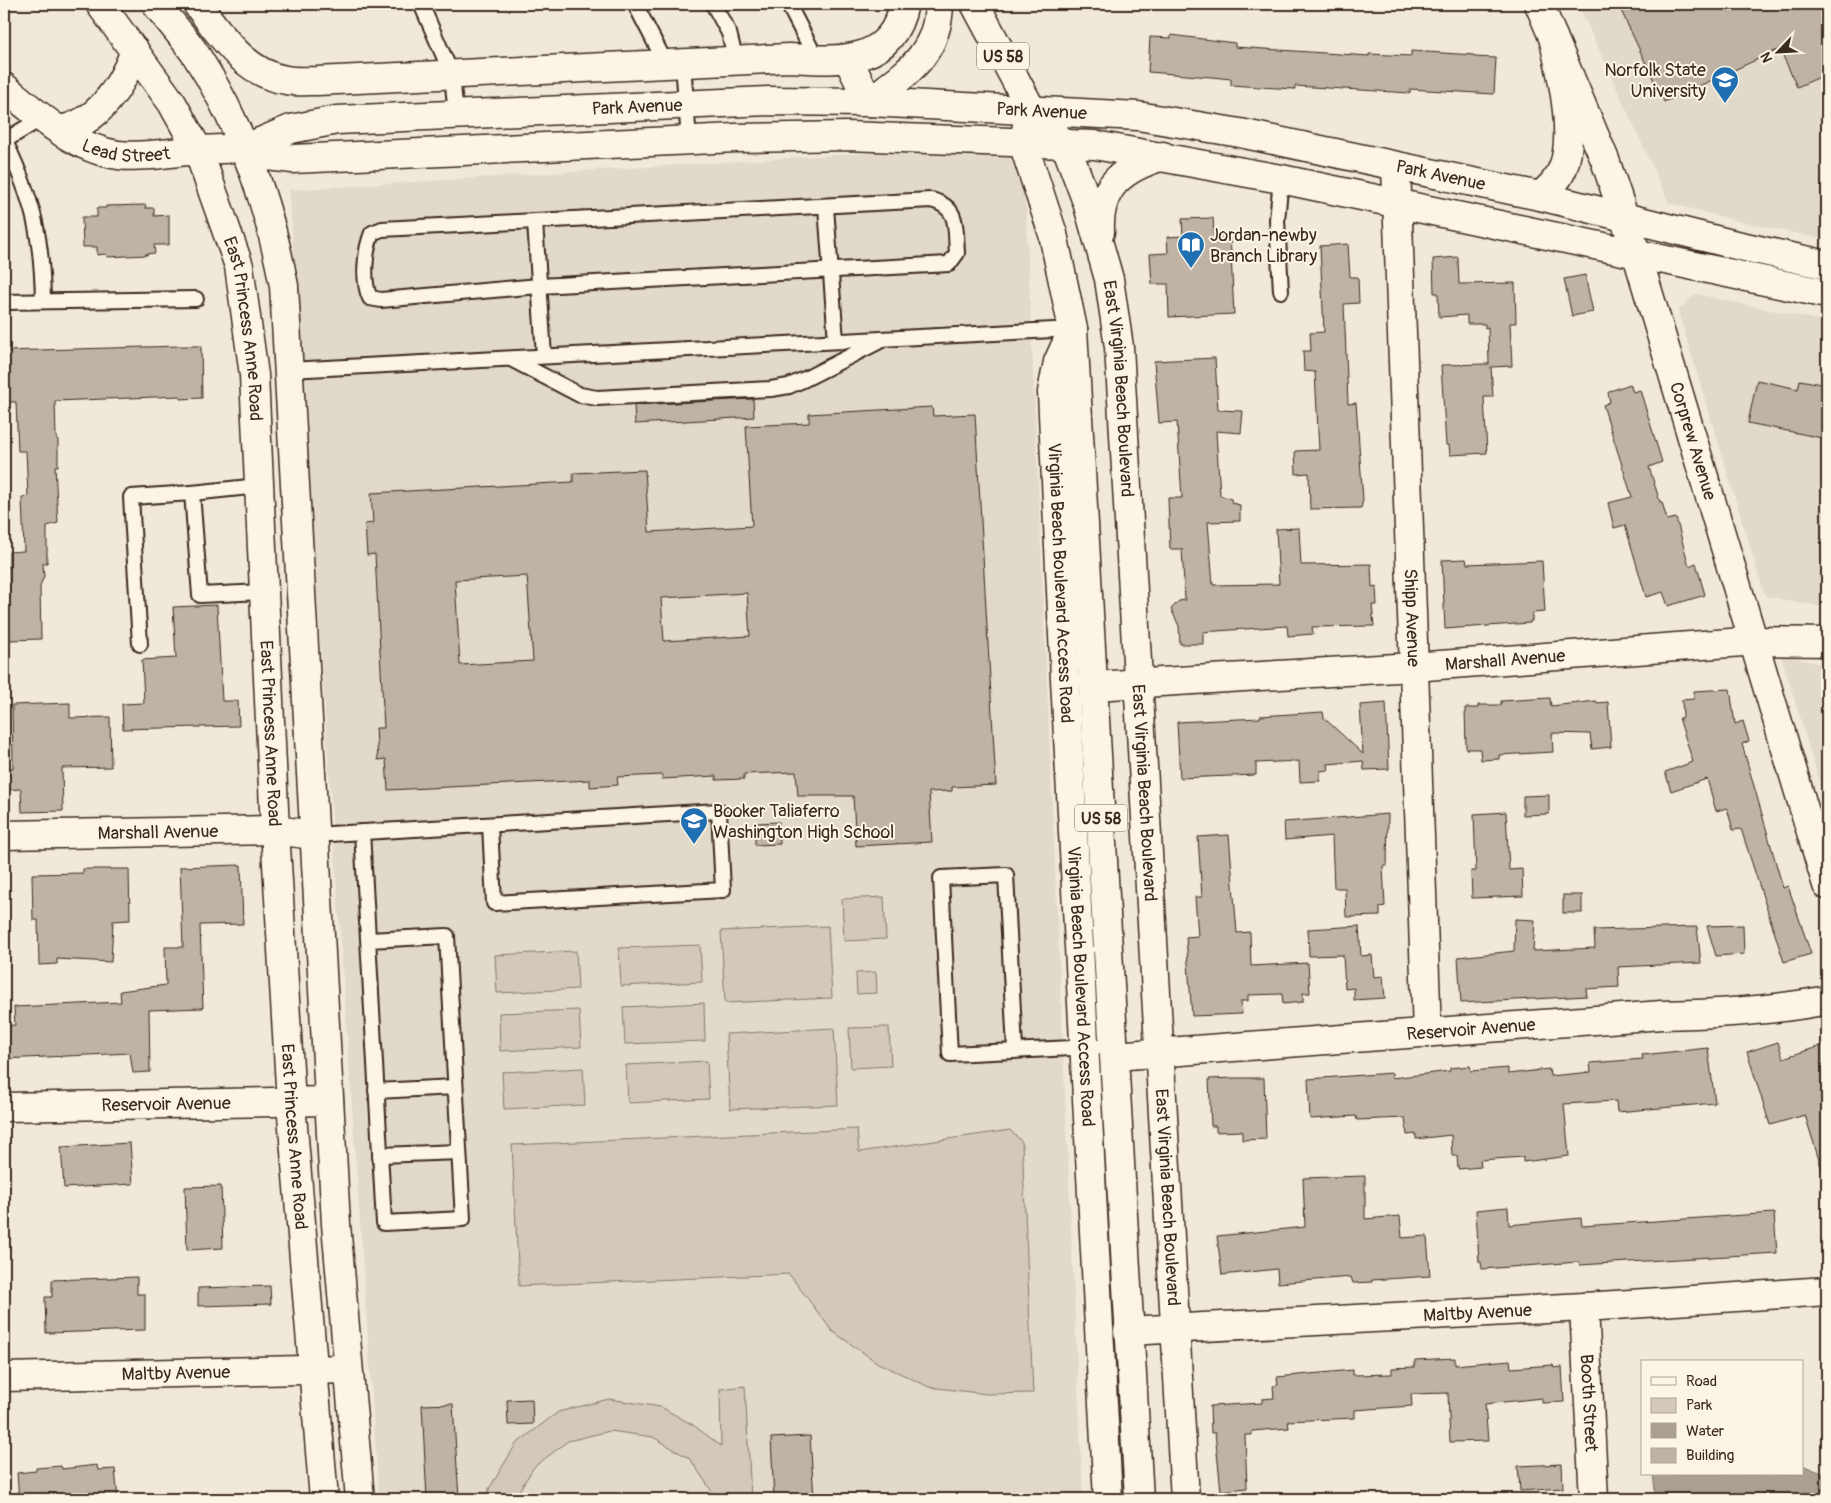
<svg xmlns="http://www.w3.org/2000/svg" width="1831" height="1503" font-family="Pangolin,sans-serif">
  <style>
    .built { fill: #e1d9c9 }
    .green { fill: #d2c9ba; stroke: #867a6c }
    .water { fill: #aaa091; stroke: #7e7163 }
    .building { fill: #beb3a4; stroke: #3b2a1e; fill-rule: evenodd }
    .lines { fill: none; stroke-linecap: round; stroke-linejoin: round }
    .service-casing { stroke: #3b2a1e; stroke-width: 18 }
    .minor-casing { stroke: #3b2a1e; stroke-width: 31 }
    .tertiary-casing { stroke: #3b2a1e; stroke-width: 31 }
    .secondary-casing { stroke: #3b2a1e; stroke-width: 31 }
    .primary-casing { stroke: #3b2a1e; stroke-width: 31 }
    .service { stroke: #fcf5e5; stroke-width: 14 }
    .minor { stroke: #fcf5e5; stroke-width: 28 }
    .tertiary { stroke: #fcf5e5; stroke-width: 28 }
    .secondary { stroke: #fcf5e5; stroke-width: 28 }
    .primary { stroke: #fcf5e5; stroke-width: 28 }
    .labels { text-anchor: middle; stroke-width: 4; stroke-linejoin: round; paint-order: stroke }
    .shield { fill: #fcf5e5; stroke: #75675a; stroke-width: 1 }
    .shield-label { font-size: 16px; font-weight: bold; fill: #3b2a1e }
    .poi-label { font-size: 18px; fill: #3b2a1e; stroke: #fcf5e5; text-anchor: start }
    .street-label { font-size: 18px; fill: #3b2a1e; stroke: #fcf5e5 }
  </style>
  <rect width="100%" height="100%" fill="#f0e9d9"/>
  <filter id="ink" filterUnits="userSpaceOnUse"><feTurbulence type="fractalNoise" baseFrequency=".02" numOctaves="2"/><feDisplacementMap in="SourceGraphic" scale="10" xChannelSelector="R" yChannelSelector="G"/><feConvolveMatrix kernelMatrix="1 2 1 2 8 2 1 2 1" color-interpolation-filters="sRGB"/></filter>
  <g filter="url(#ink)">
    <g class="built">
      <path d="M1578 4H1827V240L1733 220 1669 203Z"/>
      <path d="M1023 143 1083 1499H379L289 190Z"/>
      <path d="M1696 294 1827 322V608L1765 596 1678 311Z"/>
      <path d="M1781 655 1827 665V807Z"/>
    </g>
    <g class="green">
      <path d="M884 897 886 939 844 941 842 899Z"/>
      <path d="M828 926 832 998 725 1003 721 931Z"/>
      <path d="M700 945 702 982 621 986 619 948Z"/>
      <path d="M576 951 578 989 497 993 495 955Z"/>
      <path d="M876 972 877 993 857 994 856 973Z"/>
      <path d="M704 1003 705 1041 625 1044 623 1007Z"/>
      <path d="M579 1010 581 1047 500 1051 499 1013Z"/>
      <path d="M889 1027 891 1066 851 1068 849 1028Z"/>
      <path d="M834 1028 838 1105 730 1109 726 1034Z"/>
      <path d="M707 1061 709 1099 628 1103 626 1065Z"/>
      <path d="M583 1068 585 1105 504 1109 502 1072Z"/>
      <path d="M857 1129 859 1152 1010 1130 1022 1142 1033 1393 987 1394 929 1387 878 1363 832 1331 789 1274 519 1286 512 1145Z"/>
      <path d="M745 1386 751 1499H717L690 1459 653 1437 610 1431 568 1441 534 1467 514 1499H488L489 1489 516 1444 558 1412 609 1399 661 1407 693 1425 721 1446 720 1389Z"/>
    </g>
    <path class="water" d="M1802 1465 1827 1475V1499H1656L1653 1474H1802Z"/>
    <g class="building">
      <path d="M1618 4H1827V74L1797 87 1780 49 1664 102Z"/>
      <path d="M1171 35 1235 43V47L1369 56V54L1411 56V51L1474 55V57L1496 58 1494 94 1410 89V93L1295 86V89L1259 87 1231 85V79L1211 77 1148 72 1150 37 1171 38Z"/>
      <path d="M146 205 145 208H154V216L169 215V245H154L155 253 146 254 147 255 107 257 106 254 97 255V247H83L82 217H97V208H106V206Z"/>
      <path d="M1213 218 1214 235 1230 234 1234 314 1169 317 1168 284H1152L1150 254 1168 253 1167 237 1183 236 1182 219Z"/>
      <path d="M1348 244 1350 277H1358L1359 303 1344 304 1348 404 1356 403 1363 500 1361 508 1310 509 1309 473 1296 474 1295 451 1319 450 1315 372 1304 371 1303 351H1311L1310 333 1324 332 1320 246Z"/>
      <path d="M1458 257 1459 284 1515 283 1516 323H1510L1512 366 1491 367 1493 397H1484L1487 453 1450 455 1449 445H1446L1441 365 1489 364 1488 327 1485 328V324H1467V315L1439 317 1438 293H1434L1433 259Z"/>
      <path d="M1585 275 1593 312 1572 316 1564 279Z"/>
      <path d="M180 346H201L202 398 180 399V396L55 401 56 437 58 440V466H55L58 523 47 526V563H43L44 576 40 586 41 639 10 640 4 567H9V552L24 551 22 497 28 496 26 451H18L16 402H4V351Z"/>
      <path d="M1215 358 1218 410 1243 411 1241 433 1216 431 1220 495 1231 499 1232 503 1240 505V521L1208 522 1213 585 1279 584 1276 529 1299 528 1301 565 1371 564 1372 587 1376 586 1377 605H1372L1374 626 1312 627 1313 634 1288 636 1287 626 1203 632V644H1180L1179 626 1171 609 1179 601 1185 600 1182 549H1170L1168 498H1182L1177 422 1159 423 1154 361Z"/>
      <path d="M1757 380 1798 389 1800 380 1827 385V439L1748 423Z"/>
      <path d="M1630 384 1633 392 1640 390 1662 462 1649 467 1660 502H1662L1667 520 1676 518 1689 566 1696 563 1705 595 1668 606 1663 592 1646 597 1625 525 1614 528 1608 503 1632 497 1603 405 1610 402 1608 393 1610 391Z"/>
      <path d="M753 399 754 417 635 424 634 405Z"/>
      <path d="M932 407 933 416 975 414 996 785 952 787V791L929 792 932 842 856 846 853 796H798L796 772 744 774V779L716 780V776L662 779V775L617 777 618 785 590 787V780L388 790 386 759 378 760 376 728H384L375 554 367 555 365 524 373 523 371 493 573 482V473L645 470 649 532 752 526 746 426 809 423V414ZM527 576 533 661 460 665 455 580ZM747 593 750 636 664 641 661 598Z"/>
      <path d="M1466 559 1467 564 1542 561 1545 612 1532 613V621H1530V623L1445 629 1442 560Z"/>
      <path d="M217 605 222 701H238L239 726 123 729 122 704 144 703 142 660 176 658 173 607Z"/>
      <path d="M1730 689 1735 724 1743 721 1749 741 1742 744 1783 888 1788 886 1811 954 1784 962 1741 829 1733 830 1727 808 1716 811 1707 779 1671 791 1665 772 1693 762 1679 718H1683L1682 700 1694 699V691Z"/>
      <path d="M1550 698 1551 706 1596 701 1597 703 1608 702 1611 747 1592 749 1590 734 1552 733 1553 752 1499 755V759L1481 760 1480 749H1466L1465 708H1478V705H1501V701Z"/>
      <path d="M70 703V718L110 717 111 767 62 768 63 811 22 812 21 789 4 790V768H13L12 705Z"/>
      <path d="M1386 703 1389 769 1364 770 1363 761 1328 764 1329 770 1320 771V781L1300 782 1299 761 1256 763V775L1180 778 1177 722 1260 718V716L1323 712 1324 718 1363 754 1360 705Z"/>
      <path d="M1549 795V814L1523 815V796Z"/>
      <path d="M1506 812 1509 870 1522 869 1523 896 1472 898 1471 871H1476L1474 814Z"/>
      <path d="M1388 814 1387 866H1383L1385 906 1380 907V916L1346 917 1345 888H1334L1332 836 1285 840 1284 822Z"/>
      <path d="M779 822 780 844 755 845V823Z"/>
      <path d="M1229 835 1237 933 1250 932 1251 966 1308 963 1310 993H1303V1002L1283 1004 1282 994 1248 995V1001H1241L1242 1014 1192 1016 1186 937 1198 936 1195 897H1202L1198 837Z"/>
      <path d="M241 865 243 924 200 925 203 1008 149 1010 150 1072 133 1073 130 1053 4 1059V1026L15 1025 14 1007 121 1002 120 991 166 985 165 947H183L180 867Z"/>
      <path d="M83 869H129L130 920 113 921 111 962 57 959V964L39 965 38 920H33L32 874 83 873Z"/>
      <rect x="1563" y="895" width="19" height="18"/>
      <path d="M1515 919 1535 920 1533 951 1595 948 1594 930 1697 927 1701 963 1618 967 1619 987 1586 989 1587 996 1461 1003 1458 957 1514 951Z"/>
      <path d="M1743 925 1744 954 1716 956 1707 926Z"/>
      <path d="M1359 926 1361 956 1372 955 1374 977 1383 976 1385 998 1354 1000V988L1345 989 1343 955 1309 956 1308 929Z"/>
      <path d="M1778 1042 1783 1058 1824 1045 1827 1056V1172L1823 1173 1805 1115 1770 1125 1747 1052Z"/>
      <path d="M1708 1048 1715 1103 1617 1112 1616 1101 1564 1104 1569 1156 1523 1162V1157L1480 1160 1481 1167 1458 1169 1457 1156H1452L1451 1135 1416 1139V1134L1407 1135 1405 1118 1357 1120 1356 1116 1310 1119 1308 1079 1392 1073V1078L1450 1071V1068L1470 1066 1471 1071 1508 1068V1074L1549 1069 1550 1076 1591 1072 1590 1063 1643 1059 1642 1055Z"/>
      <path d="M1235 1078H1264L1266 1139 1242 1140V1131L1216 1132V1126H1211L1209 1079Z"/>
      <path d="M130 1143 133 1184 64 1188 61 1147Z"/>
      <path d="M1365 1176V1219L1400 1216 1402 1238 1427 1236 1430 1276 1372 1280V1282L1353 1283 1351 1277 1278 1283 1277 1269 1222 1275 1217 1236 1305 1227 1303 1178Z"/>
      <path d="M221 1186 223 1248 187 1250 185 1187Z"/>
      <path d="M1508 1207 1509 1225 1581 1218 1582 1226 1774 1213 1777 1253 1580 1265 1579 1262 1482 1269 1481 1262H1479L1476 1210Z"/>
      <path d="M137 1277V1294H145V1330L46 1333 45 1297H52V1280Z"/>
      <path d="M270 1286 271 1304 198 1306V1288Z"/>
      <path d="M1455 1358V1365L1510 1360 1511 1368 1553 1365 1554 1368 1562 1367 1564 1402 1542 1403V1398L1485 1404 1488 1441 1450 1442 1448 1393 1411 1394 1412 1406 1355 1410V1418L1288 1421 1289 1428 1252 1431V1435H1245L1247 1488 1221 1491 1215 1433H1211L1210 1406 1262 1403V1399L1274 1398 1273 1386 1278 1385 1277 1377 1353 1370V1375L1392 1374V1368L1415 1367V1360Z"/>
      <path d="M532 1399 533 1424 508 1425 507 1400Z"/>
      <path d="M453 1404 459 1499H427L422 1405Z"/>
      <path d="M810 1436 814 1499H774L771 1438Z"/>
      <path d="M1562 1464 1563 1488 1520 1491 1518 1466Z"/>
      <path d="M97 1465 98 1470 115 1469 118 1499H19L17 1473 36 1471V1468L61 1466 62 1469Z"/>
    </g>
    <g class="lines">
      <g class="service-casing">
        <g id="service">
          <path d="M421 4 452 75 456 115"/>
          <path d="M635 4 666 64"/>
          <path d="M713 4 729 33 736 61"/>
          <path d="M788 4 817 60"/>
          <path d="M683 64 689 140"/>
          <path d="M4 141 42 118"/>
          <path d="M5 141C33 200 42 235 43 301"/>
          <path d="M1281 179 1277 220 1281 291"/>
          <path d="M931 200C960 207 955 228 957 253L949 264 539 286 381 300 370 298C362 281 365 250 372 233L382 229Z"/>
          <path d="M826 207 836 341"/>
          <path d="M535 222 544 356"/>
          <path d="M4 302 196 299"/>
          <path d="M511 359 580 395 597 398 771 389 789 386 805 379 880 341"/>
          <path d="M289 370 1073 329"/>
          <path d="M259 486 192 493 200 595 264 592"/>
          <path d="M140 644 131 497 192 493"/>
          <path d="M362 832 384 1223 463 1219 447 936 368 940"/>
          <path d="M313 835 719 811 723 890 494 903 490 825"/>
          <path d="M1015 1050 1006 875 941 878 950 1054 1114 1046"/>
          <path d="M376 1091 455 1087"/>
          <path d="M380 1155 459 1152"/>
        </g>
      </g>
      <g class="minor-casing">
        <g id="minor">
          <path d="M197 4C220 34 245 74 286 80 296 82 307 81 317 81L789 58C840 61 891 66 904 4"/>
          <path id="s1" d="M1539 4 1605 160 1637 255 1827 885"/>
          <path d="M848 59 869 102"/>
          <path id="s2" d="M4 87C37 114 73 148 118 155 144 158 172 152 198 150"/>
          <path d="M60 130C99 123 122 85 135 51"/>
          <path id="s3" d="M1396 166 1427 1033"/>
          <path id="s4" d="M1073 329 1058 362 1052 392 1065 679 1108 1499"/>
          <path id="s5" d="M1094 686 1413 667 1756 641 1827 642"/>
          <path id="s6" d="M4 835 275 830 313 835"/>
          <path id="s7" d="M1114 1056 1662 1015C1718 1014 1772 1011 1827 1000"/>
          <path id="s8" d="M4 1107 329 1101"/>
          <path id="s9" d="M1584 1307 1594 1499"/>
          <path id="s10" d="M1128 1331 1584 1307 1827 1291"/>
        </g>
      </g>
      <g class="tertiary-casing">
        <g id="tertiary">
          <path id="s11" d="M4 1377 348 1369"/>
        </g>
      </g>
      <g class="secondary-casing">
        <g id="secondary">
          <path id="s12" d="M100 4 172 103 198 150 239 266 254 375 275 830 291 1103 324 1499"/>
          <path d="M156 4C169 21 184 37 196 55 242 126 269 204 284 286L336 1224 360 1499"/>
          <path id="s13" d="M246 148 291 129 337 120 768 101 869 102 1138 116 1240 133 1540 196 1736 245 1827 265"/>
          <path d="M198 150 246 148 267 156 293 159 736 138 847 136 1095 145 1281 179 1827 294"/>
          <path d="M1540 196C1549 189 1557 181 1562 170 1577 136 1561 71 1553 37"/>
        </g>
      </g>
      <g class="primary-casing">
        <g id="primary">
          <path id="s14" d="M975 4 1031 109 1064 144 1069 154 1087 202 1109 279 1119 347 1185 1499"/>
          <path d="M869 102C906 73 938 55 939 4"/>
          <path d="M1031 109 1023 143 1053 234 1073 329 1139 1499"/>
          <path d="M1100 232C1098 187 1122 168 1163 156"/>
        </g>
      </g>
      <use href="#service" class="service"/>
      <use href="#minor" class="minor"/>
      <use href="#tertiary" class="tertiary"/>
      <use href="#secondary" class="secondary"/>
      <use href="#primary" class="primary"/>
    </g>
  </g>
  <defs>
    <g id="university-pin" transform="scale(1.4375)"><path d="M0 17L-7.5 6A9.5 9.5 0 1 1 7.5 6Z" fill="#1f6fb2" stroke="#fcf5e5"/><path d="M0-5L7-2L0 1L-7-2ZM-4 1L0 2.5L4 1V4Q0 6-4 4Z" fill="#fff"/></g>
    <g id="library-pin" transform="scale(1.4375)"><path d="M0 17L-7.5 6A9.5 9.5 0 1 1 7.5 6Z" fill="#1f6fb2" stroke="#fcf5e5"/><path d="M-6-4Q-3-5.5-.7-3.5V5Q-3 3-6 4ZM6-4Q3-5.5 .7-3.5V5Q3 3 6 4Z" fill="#fff"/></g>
    <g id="school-pin" transform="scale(1.4375)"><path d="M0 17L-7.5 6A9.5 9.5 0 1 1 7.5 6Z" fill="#1f6fb2" stroke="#fcf5e5"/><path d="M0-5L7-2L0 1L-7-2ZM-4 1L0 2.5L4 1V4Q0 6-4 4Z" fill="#fff"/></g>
  </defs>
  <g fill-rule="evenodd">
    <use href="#university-pin" x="1725" y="80"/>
    <use href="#library-pin" x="1191" y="245"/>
    <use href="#school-pin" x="694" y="821"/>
  </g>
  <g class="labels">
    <g class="shield">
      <rect x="977" y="42.5" width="52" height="27" rx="4"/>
      <rect x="1075" y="804.5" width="52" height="27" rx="4"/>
    </g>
    <g class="shield-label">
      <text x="1003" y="62">US 58</text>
      <text x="1101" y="824">US 58</text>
    </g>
    <g class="poi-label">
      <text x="1706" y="76" text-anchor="end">Norfolk State<tspan x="1706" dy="21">University</tspan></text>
      <text x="1210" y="241">Jordan-newby<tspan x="1210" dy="21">Branch Library</tspan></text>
      <text x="713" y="817">Booker Taliaferro<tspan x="713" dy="21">Washington High School</tspan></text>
    </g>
    <g class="street-label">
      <text dy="6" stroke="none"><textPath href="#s13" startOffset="396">Park Avenue</textPath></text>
      <text dy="6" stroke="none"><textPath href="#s13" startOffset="801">Park Avenue</textPath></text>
      <text dy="6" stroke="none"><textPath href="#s2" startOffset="142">Lead Street</textPath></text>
      <text dy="6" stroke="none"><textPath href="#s13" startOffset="1206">Park Avenue</textPath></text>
      <text dy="6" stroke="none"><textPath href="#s12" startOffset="362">East Princess Anne Road</textPath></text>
      <text dy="6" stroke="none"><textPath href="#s14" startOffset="420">East Virginia Beach Boulevard</textPath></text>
      <text dy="6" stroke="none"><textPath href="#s1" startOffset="464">Corprew Avenue</textPath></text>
      <text dy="6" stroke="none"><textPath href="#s4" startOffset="258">Virginia Beach Boulevard Access Road</textPath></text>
      <text dy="6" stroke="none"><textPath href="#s3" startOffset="452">Shipp Avenue</textPath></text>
      <text dy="6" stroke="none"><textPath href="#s5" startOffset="412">Marshall Avenue</textPath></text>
      <text dy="6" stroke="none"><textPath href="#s12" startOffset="768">East Princess Anne Road</textPath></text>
      <text dy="6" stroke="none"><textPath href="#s14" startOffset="825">East Virginia Beach Boulevard</textPath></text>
      <text dy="6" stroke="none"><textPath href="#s6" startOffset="154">Marshall Avenue</textPath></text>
      <text dy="6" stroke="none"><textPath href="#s4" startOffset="662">Virginia Beach Boulevard Access Road</textPath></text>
      <text dy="6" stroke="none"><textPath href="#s7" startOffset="358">Reservoir Avenue</textPath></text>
      <text dy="6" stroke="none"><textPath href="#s8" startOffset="162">Reservoir Avenue</textPath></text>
      <text dy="6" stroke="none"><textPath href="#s12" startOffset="1172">East Princess Anne Road</textPath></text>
      <text dy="6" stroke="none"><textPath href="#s14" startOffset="1230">East Virginia Beach Boulevard</textPath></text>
      <text dy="6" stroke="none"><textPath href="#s10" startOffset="350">Maltby Avenue</textPath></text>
      <text dy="6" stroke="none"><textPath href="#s11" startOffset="172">Maltby Avenue</textPath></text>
      <text dy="6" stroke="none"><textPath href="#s9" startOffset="96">Booth Street</textPath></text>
    </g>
  </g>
  <rect width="1831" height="1503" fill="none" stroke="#fcf5e5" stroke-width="20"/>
  <rect x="10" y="10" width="1811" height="1483" fill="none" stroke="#3b2a1e" stroke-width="2" filter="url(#ink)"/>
  <rect x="1641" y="1360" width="162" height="115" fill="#fcf5e5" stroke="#afa495"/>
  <rect x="1651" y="1377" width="25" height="8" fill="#fcf5e5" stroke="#afa495"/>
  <text x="1686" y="1386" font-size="15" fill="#3b2a1e">Road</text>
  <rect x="1651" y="1398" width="25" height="15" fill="#d2c9ba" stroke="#afa495"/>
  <text x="1686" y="1410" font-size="15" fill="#3b2a1e">Park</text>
  <rect x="1651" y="1423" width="25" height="15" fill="#aaa091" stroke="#afa495"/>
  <text x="1686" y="1436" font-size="15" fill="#3b2a1e">Water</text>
  <rect x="1651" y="1448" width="25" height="15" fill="#beb3a4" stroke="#afa495"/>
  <text x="1686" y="1460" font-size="15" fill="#3b2a1e">Building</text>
  <g transform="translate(1778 52) rotate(245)" stroke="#fcf5e5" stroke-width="4" paint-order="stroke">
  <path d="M0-4L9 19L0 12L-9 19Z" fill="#3b2a1e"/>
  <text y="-8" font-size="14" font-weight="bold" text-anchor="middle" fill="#3b2a1e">N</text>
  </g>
</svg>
